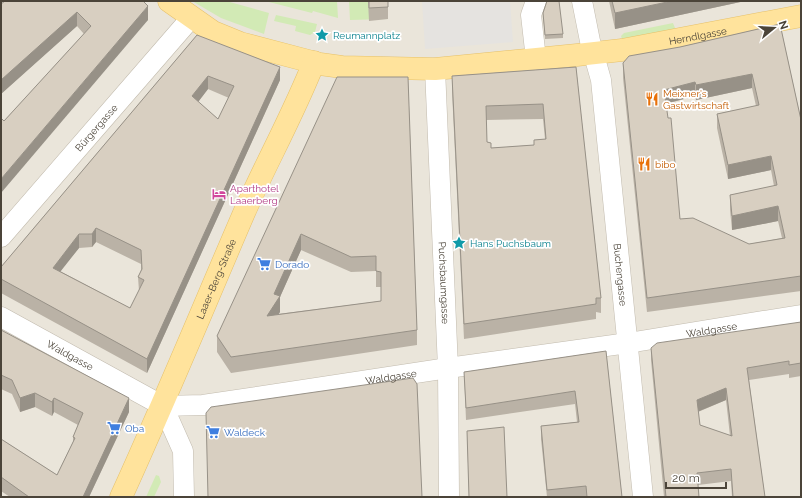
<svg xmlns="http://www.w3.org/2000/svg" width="802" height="498" font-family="Raleway,sans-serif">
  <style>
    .residential { fill: #eae5da }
    .green { fill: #d2eab5 }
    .parking { fill: #e5e3e0 }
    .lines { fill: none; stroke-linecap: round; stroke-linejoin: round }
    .minor-casing { stroke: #c2bbae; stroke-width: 21 }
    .major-casing { stroke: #e6c16a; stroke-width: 23 }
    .minor { stroke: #fff; stroke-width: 20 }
    .major { stroke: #ffe39c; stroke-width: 22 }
    .wall { fill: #bab2a6; fill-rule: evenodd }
    .shaded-wall { fill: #979187 }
    .building { fill: #d8cfc1; stroke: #979187; fill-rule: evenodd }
    .labels { text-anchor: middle; stroke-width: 3.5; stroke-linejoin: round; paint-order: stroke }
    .culture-label { font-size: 10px; fill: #0d838f; stroke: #fff; text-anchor: start }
    .street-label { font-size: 10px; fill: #4b4439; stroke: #fff }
    .food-label { font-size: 10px; fill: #c56008; stroke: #fff; text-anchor: start }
    .hotel-label { font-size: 10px; fill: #b23c85; stroke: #fff; text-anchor: start }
    .shop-label { font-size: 10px; fill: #366cbe; stroke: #fff; text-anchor: start }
  </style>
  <rect width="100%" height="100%" fill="#f6f3ec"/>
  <rect class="residential" x="1" y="1" width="800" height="496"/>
  <g class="green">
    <path d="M192 1H226L269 13 264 34 221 18Z"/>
    <path d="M265 1H337L338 18 313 11 312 13Z"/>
    <path d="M349 1H390H387L388 19 350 20Z"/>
    <path d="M276 15 317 24 315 32 310 35 295 31 296 26 274 21Z"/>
    <path d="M673 23 675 28 672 31 623 42 621 36 624 33Z"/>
    <path d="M156 475 159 476 161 482 154 497H146Z"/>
  </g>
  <path class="parking" d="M422 1H510L513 42 425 49Z"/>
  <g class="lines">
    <g class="minor-casing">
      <g id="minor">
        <path id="s1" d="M582 1 590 41 601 80 643 497"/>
        <path d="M536 59 531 15 536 1"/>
        <path id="s2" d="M435 69 448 368 449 497"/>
        <path id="s3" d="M1 237 191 18"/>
        <path id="s4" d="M1 317 163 406 203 405 448 368 628 343 801 315"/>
        <path d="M163 406 183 451 184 497"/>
      </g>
    </g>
    <g class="major-casing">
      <g id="major">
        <path id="s5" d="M169 1 213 32 240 43 320 64 342 67 435 69 577 55 622 50 801 16"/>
        <path id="s6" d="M121 497C164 403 203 308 244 213 266 163 294 113 314 62"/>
      </g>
    </g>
    <use href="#minor" class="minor"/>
    <use href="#major" class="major"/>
  </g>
  <g class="wall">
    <path d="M5 1 148 20 4 121 84 34 77 26 1 94V4Z"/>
    <path d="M368 1H390H388V19L369 21Z"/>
    <path d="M609 1H745L615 29Z"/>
    <path d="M543 13 563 34V38L545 39Z"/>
    <path d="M780 24 801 120V291L647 312 623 78V63L680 47ZM752 88 756 106 717 114V128L728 179 771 170 774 186 730 195V210L732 230 778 221 782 238 749 244 680 219 666 104 695 96 696 100Z"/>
    <path d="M197 35 280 80 147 373 1 293V267ZM208 89 229 98 218 119 198 102ZM96 242 141 264V270L138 277 139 291 130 308 60 271 79 248 92 247Z"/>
    <path d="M576 67 601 298V313L596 312V319L464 339 452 91V76ZM543 119 545 139 534 140V145L491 148 487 142 486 120Z"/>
    <path d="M408 77 417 330V345L231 373 217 352V336ZM301 250 351 272 376 271V287H381V301L278 314 280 312V297Z"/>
    <path d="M801 322V376L789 378V374L749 380 765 497H732L731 481 698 485 699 497H664L651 360V348ZM726 400 730 436 700 425 698 412Z"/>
    <path d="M1 330 129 412 89 497H10L1 491V439L57 475 73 442V437L78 425 54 412 52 416 35 407 20 412 12 394 1 389Z"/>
    <path d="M606 351 622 497H547L541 439V426L577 422 575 404 466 420 464 372Z"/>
    <path d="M467 431 507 497H469Z"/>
  </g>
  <g class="shaded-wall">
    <path d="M672 1H745L615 29V13Z"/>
    <path d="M148 6V20L1 193V179Z"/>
    <path d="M77 12V26L1 94V80Z"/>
    <path d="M280 67V80L147 373V359Z"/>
    <path d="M752 74V88L696 100V85Z"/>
    <path d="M208 76V89L192 110V96Z"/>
    <path d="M695 82V96L664 104V90Z"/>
    <path d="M771 156V170L728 179V165Z"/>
    <path d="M778 206V221L732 230V216Z"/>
    <path d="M96 228V242L92 247V234Z"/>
    <path d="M79 234V248L53 281V268Z"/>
    <path d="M301 234V250L280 297V312L267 331V316L274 294Z"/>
    <path d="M726 388V400L697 412V400Z"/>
    <path d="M35 393V407L20 412V398Z"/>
    <path d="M54 398V412L52 416V402Z"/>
    <path d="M129 398V412L89 497H83Z"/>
  </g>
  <g class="building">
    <path d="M5 1H143L148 6 1 179V118L4 121 91 26 77 12 1 80V4Z"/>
    <path d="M369 1H388V7L369 8Z"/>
    <path d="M547 1H559L563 34 545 35 543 13Z"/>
    <path d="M612 1H672L615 13Z"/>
    <path d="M780 24 801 120V276L647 298 623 63 629 56 680 47ZM752 74 759 105 717 114 728 165 771 156 777 185 730 195 732 216 778 206 785 238 749 244 693 218 680 219 671 118H668L664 90 695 82 696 85Z"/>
    <path d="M197 35 280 67 147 359 1 279V267ZM208 76 234 86 218 119 192 96ZM96 228 141 250 142 269 138 277 144 280 130 308 53 268 79 234H92Z"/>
    <path d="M576 67 601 298H596V304L464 324 452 76ZM543 104 546 139 534 140V145L491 148V143L487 142 486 106Z"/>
    <path d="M337 77H408L417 330 231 357 217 336ZM301 234 351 257 376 256V271L381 272V301L267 316 280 296 274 294Z"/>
    <path d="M801 322V363L789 365V361L747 368 765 497H733L731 469 697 473 699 497H666L651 348 657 343ZM726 388 732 436 700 425 697 400Z"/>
    <path d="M1 330 129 398 83 497H29L1 477V439L57 475 75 438 73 437 83 413 54 398 52 402 35 393 20 398 12 380 1 375Z"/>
    <path d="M606 351 622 497H587L586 486 547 490 541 426 579 422 575 391 466 408 464 372Z"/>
    <path d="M413 378 417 384 422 497H208L206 413 211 407Z"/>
    <path d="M504 427 507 497H469L467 431Z"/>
  </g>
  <defs>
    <g id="sight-bare" transform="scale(1.08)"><path d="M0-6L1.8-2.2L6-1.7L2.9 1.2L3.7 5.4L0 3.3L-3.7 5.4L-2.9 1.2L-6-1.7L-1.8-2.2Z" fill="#0f9aa8" stroke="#fff" stroke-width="2.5" paint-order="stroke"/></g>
    <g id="restaurant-bare" transform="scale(1.08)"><path d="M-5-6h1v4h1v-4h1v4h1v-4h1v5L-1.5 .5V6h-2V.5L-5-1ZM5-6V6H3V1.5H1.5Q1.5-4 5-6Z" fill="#e8710a" stroke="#fff" stroke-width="2.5" paint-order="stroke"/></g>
    <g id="hotel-bare" transform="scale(1.08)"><path d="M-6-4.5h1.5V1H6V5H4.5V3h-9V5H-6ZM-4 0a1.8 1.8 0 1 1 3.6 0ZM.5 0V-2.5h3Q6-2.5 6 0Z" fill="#d1479c" stroke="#fff" stroke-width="2.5" paint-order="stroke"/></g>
    <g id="supermarket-bare" transform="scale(1.08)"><path d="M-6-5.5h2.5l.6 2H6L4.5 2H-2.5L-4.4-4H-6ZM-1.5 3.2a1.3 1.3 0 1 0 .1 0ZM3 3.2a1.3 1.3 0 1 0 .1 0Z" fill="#3f7fe0" stroke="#fff" stroke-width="2.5" paint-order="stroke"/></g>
  </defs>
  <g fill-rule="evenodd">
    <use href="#sight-bare" x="322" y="35"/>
    <use href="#restaurant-bare" x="652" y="99"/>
    <use href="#restaurant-bare" x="644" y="164"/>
    <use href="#hotel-bare" x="219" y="194"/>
    <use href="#sight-bare" x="459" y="243"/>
    <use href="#supermarket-bare" x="264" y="264"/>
    <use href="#supermarket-bare" x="114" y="428"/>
    <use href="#supermarket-bare" x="213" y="432"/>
  </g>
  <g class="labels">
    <g class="culture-label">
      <text x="333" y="39">Reumannplatz</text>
      <text x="470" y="247">Hans Puchsbaum</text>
    </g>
    <g class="street-label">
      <text dy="4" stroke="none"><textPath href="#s5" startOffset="546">Herndlgasse</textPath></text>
      <text dy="4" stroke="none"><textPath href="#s3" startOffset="145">Bürgergasse</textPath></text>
      <text dy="4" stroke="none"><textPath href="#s1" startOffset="277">Buchengasse</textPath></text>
      <text dy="4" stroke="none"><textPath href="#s6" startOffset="238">Laaer-Berg-Straße</textPath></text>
      <text dy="4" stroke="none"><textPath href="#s2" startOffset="214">Puchsbaumgasse</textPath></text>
      <text dy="4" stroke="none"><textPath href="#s4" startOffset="739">Waldgasse</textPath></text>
      <text dy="4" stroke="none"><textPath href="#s4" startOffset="79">Waldgasse</textPath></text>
      <text dy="4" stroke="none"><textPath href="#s4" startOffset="415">Waldgasse</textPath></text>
    </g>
    <g class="food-label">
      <text x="663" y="97">Meixner's<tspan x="663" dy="12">Gastwirtschaft</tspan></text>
      <text x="655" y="168">bibo</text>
    </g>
    <g class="hotel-label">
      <text x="230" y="192">Aparthotel<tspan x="230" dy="12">Laaerberg</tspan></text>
    </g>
    <g class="shop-label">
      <text x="275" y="268">Dorado</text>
      <text x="125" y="432">Oba</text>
      <text x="224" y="436">Waldeck</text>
    </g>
  </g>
  <rect width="802" height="498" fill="none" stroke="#4b4439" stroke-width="4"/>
  <g transform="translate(774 28) rotate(72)" stroke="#ffffff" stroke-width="3" paint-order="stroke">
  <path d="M0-3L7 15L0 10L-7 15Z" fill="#4b4439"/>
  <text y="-6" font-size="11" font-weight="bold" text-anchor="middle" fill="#4b4439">N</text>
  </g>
  <path d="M666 482v6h60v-6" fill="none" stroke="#4b4439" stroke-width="2"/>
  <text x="672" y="482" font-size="12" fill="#4b4439" stroke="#ffffff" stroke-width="3" paint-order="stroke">20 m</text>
</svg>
